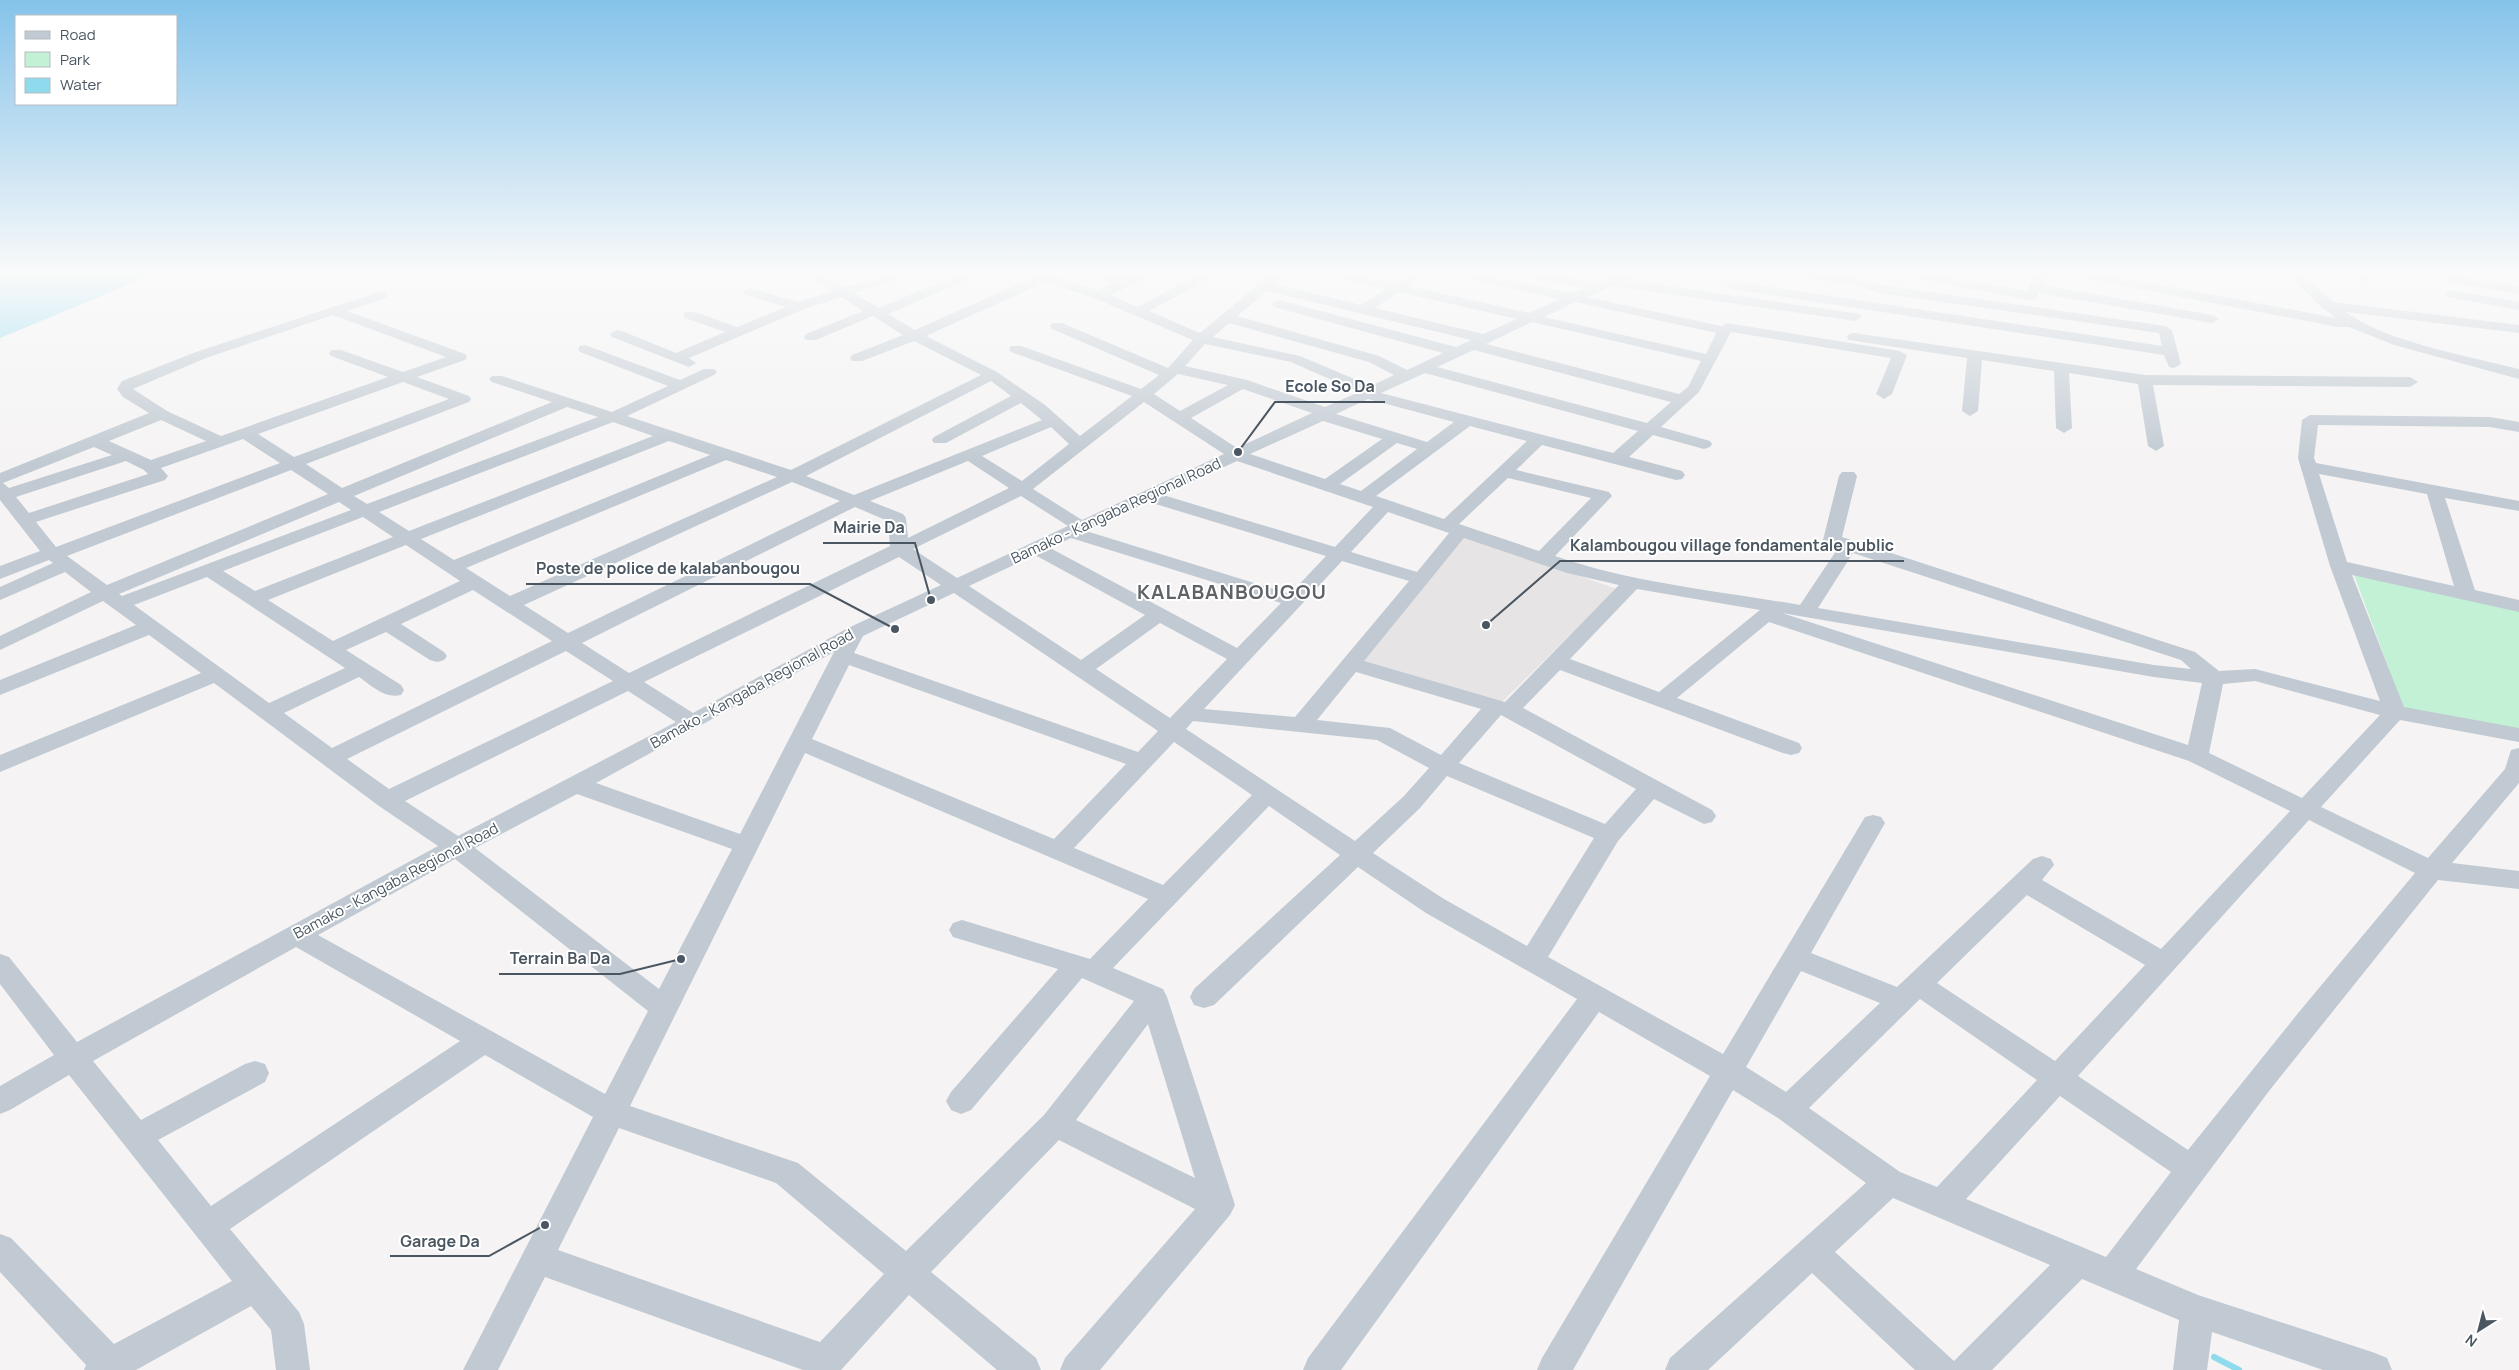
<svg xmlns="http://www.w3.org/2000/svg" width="2519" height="1370" font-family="Manrope,sans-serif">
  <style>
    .education { fill: #e6e4e5 }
    .green { fill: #c3f1d5 }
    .water { fill: #90daee }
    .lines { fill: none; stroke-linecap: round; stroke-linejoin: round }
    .stream { stroke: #90daee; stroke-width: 6 }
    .minor { fill: #c1cad2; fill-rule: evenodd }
    .labels { text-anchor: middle; stroke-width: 4; stroke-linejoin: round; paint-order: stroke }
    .street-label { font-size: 15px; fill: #4a5661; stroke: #fff }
    .district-label { font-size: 20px; font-weight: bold; letter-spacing: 1px; fill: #5f6368; stroke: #fff }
    .leader { fill: none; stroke: #4a5661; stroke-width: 2 }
    .callout-dot { fill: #4a5661; stroke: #fff; stroke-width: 2 }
    .callout-label { font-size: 16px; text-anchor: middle; font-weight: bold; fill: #4a5661; stroke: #fff; stroke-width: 4; stroke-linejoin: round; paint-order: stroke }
  </style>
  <rect width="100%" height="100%" fill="#f5f3f3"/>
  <path class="education" d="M1465 536 1617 589 1502 702 1362 661Z"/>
  <path class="green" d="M2353 572 2519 609V729L2405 712Z"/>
  <path class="water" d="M0 273H157L0 338Z"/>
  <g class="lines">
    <path class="stream" d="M2214 1357 2239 1370"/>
    <g class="minor">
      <path d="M806 273H821L845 287 893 273H911L910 276 854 293 879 308 962 273H978L977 276 888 314 915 330 1032 278 1025 276 1024 273H1045L1098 290 1113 283 1090 276 1089 273H1107L1124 278 1137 273H1153L1152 276 1110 295 1138 307 1201 273H1216L1215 276 1149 311 1200 333 1272 273H1287L1275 284 1361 305 1386 289 1330 276 1329 273H1351L1395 283 1410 273H1424L1408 286 1529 313 1560 299 1460 277 1453 273H1476L1572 293 1585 288 1523 277 1516 273H1544L1598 282 1625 273H1643L1642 276 1629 280 1860 314 1862 317 1855 321 1613 286 1587 297 1721 326 1727 323 1900 351 1907 355 1892 394 1884 399 1876 394 1891 358 1731 332 1699 392 1661 427 1710 441 1712 444 1710 447 1704 449 1653 435 1629 457 1682 471 1685 475 1682 479 1676 480 1542 445 1516 470 1609 492 1612 496 1555 556C1633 583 1719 591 1800 605L1838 548 1826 544 1823 540 1839 476 1842 472H1854L1857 476 1842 537 2195 652 2219 671 2255 669 2380 701 2330 566 2298 458 2302 420 2310 415 2490 417 2519 422V432L2490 427 2318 425 2314 458 2316 463 2519 501V511L2445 498 2475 590 2519 600V612L2352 575 2404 707 2519 728V742L2400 720 2321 807 2428 858 2505 769 2511 750 2519 748V783L2452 863 2519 871V889L2438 880 2269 1091 2136 1269 2198 1295 2375 1353 2387 1358 2392 1370H2323L2212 1332 2207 1370H2173L2179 1320 2082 1279 1992 1370H1915L1812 1273 1708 1370H1665L1670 1358 1866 1183 1778 1118 1733 1090 1573 1370H1537L1542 1358 1710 1076 1599 1012 1341 1370H1303L1308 1358 1577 999 1426 913 1358 867 1214 1005 1204 1008 1194 1005 1190 997 1194 989 1340 855 1269 806 1113 968 1163 989 1167 997 1235 1205 1230 1215 1100 1370H1060L1065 1358 1195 1209 1059 1140 931 1272 1036 1358 1041 1370H997L909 1295 841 1370H803L545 1277 498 1370H463L593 1117 485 1055 230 1229 299 1312 304 1324 310 1370H276L271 1330 251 1306 136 1370H84L86 1365 0 1272V1234L11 1238 114 1344 232 1281 69 1075 10 1110 0 1114V1086L54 1055 0 984V954L9 957 77 1042 438 846 379 806 214 683 0 772V755L201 673 149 635 0 695V680L136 625 103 601 0 650V636L91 592 65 572 0 600V587L53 563 49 560 0 579V566L40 551 0 500V473L149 413 123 397 117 389 122 381 196 352 381 291 386 292 388 295 386 298 347 311 465 354 467 357 465 360 417 377 469 396 471 399 469 402 306 464 342 488 552 402 492 382 489 379 492 376H502L612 412 668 386 580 352 578 349 580 346 585 345 680 380 704 369H714L717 372 714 375 627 416 791 470 981 375 914 341 862 361H852L850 358 852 355 903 335 873 316 816 340H806L804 337 806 334 863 311 842 297 804 309 689 358 696 363 689 367 612 337 610 334 617 330 622 331 676 353 725 332 685 318 683 315 685 312H695L737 327 786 307 745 295 743 292 745 289 750 288 799 302 832 291ZM1045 282 1094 298 1193 340 1168 368 1062 323H1052L1050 326 1052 329 1159 375 1141 389 1021 346H1011L1009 349 1011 352 1132 396 1080 436 1045 405 997 372 926 336ZM1267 291 1471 340 1456 347 1279 300 1272 304 1274 307 1443 353 1407 370 1379 356 1237 316ZM1399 292 1517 319 1483 334 1375 308ZM1575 302 1716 333 1706 354 1544 317ZM333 315 446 357 403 372 341 350H331L329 353 331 356 388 377 221 436 167 411 133 389 206 358ZM1532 322 1701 361 1688 387 1679 394 1486 344ZM1229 323 1369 362 1394 375 1371 386 1300 356 1213 337ZM1205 344 1291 362 1359 392 1325 407 1247 380 1185 366ZM1474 350 1671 402 1647 423 1437 367ZM1425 373 1638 431 1613 453 1381 393ZM1178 374 1228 385 1180 411 1154 394ZM991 381 1011 396 934 437 932 440 934 443H946L1021 403 1042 420 854 495 806 476ZM403 382 449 399 294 457 258 434ZM1243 389 1312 413 1237 448 1191 418ZM1368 399 1454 422 1427 442 1336 414ZM1144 402 1224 454 1082 520 1033 489ZM567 407 598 417 367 504 354 496ZM161 420 206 441 151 460 109 441ZM1323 421 1382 439 1325 479 1250 454ZM613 422 653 436 409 531 379 512ZM1470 426 1527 441 1444 519 1376 496ZM1051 427 1069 444 1022 481 982 456ZM243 439 280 463 56 547 36 522 165 480 168 476 161 468ZM669 441 710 455 454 560 421 539ZM1397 443 1417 449 1361 491 1340 484ZM94 447 112 455 9 488 3 483ZM726 460 777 477 510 596 466 568ZM126 461 144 470 148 474 29 513 16 497ZM968 461 1009 488 908 538 906 518 903 514 870 501ZM1237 461 1373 507 1335 547 1163 495ZM291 470 328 494 107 585 67 556ZM2319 474 2427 494 2454 586 2347 562ZM1508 478 1591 498 1539 551 1459 524ZM792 482 840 501 568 633 524 605ZM1021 496 1068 526 957 578 913 549ZM339 502 351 510 122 596 119 594ZM1149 502 1326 556 1290 594 1086 531ZM855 507 888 521 890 546 629 673 582 643ZM1388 512 1449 533 1417 572 1351 552ZM363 517 393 537 255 591 223 571ZM1071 538 1281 603 1237 648 1050 548ZM1464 538 1567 573 1619 585 1505 702 1364 661ZM406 545 460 581 333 641 268 600ZM1853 553 2181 660 2191 669 2154 665 1818 608ZM1035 555 1145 615 1081 660 969 586ZM899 557 941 585 848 628 693 713 644 682ZM1342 561 1409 581 1295 717 1204 709ZM207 577 345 668 269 703 134 605ZM1637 589 1760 610 1659 692 1570 659ZM473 590 552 641 332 748 284 713 359 677C372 686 385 699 401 695L404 690 401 685 346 650 386 632 430 660 437 662 444 660 447 656 444 652 401 624ZM954 593 1158 731 1138 752 854 653 863 636ZM1782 613 2154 677 2202 683 2188 745ZM1769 622 2189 761 2290 811 2161 949 2042 880 2054 865 2051 859 2042 856 2033 859 1897 987 1811 953 1885 823 1881 817 1873 815 1865 817 1723 1054 1548 957 1618 841 1654 799 1704 824 1712 822 1716 816 1712 810 1523 708 1560 670 1783 753 1791 755 1799 753 1802 748 1799 743 1677 698ZM1160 623 1227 659 1170 718 1096 669ZM566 651 613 681 389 789 347 759ZM834 652 740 834 596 783ZM849 665 1126 764 1054 839 812 739ZM1356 672 1481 709 1441 755 1390 728 1317 720ZM2255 681 2380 715 2302 798 2209 753 2223 684ZM628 691 676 722 458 836 405 801ZM1501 715 1636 789 1605 824 1459 763ZM1193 721 1377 740 1429 768 1404 796 1355 841 1186 729ZM1174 742 1252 795 1163 885 1074 848ZM805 753 1148 899 1090 959 962 920 953 923 949 930 953 937 1058 969 951 1092 946 1101 951 1110 961 1114 971 1110 1082 978 1134 1001 1044 1115 906 1251 798 1163 630 1106ZM1447 776 1594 838 1527 946 1444 899 1373 853 1420 808ZM577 794 732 849 659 989 475 848ZM2309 820 2415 873 2299 1012 2188 1150 2078 1076ZM455 859 648 1011 605 1094 318 935ZM2027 895 2145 965 2055 1061 1937 983ZM296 947 460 1041 211 1206 158 1140 265 1082 269 1073 265 1064 255 1061 245 1064 141 1120 93 1061ZM1801 971 1880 1003 1786 1092 1746 1067ZM1920 999 2037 1080 1937 1187 1900 1172 1809 1108ZM1148 1024 1195 1178 1076 1120ZM2060 1096 2171 1172 2106 1257 1966 1199ZM619 1128 776 1183 884 1274 820 1342 558 1250ZM1893 1198 2050 1265 1954 1361 1835 1252Z"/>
      <path d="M1788 273C1820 270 1852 275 1882 285L2165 326 2172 330 2181 364 2174 368 2169 367 2164 355 1732 289 1725 285 1732 281 2162 346 2159 333 1880 293 1855 285 1795 277Z"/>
      <path d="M1899 273H1925L2027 291 2036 273H2048L2043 285 2212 315 2219 319 2212 323 2039 293 2036 299 2031 300 1906 277Z"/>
      <path d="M2071 273H2097L2336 318 2319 305 2288 273H2302L2333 302 2519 325V333L2346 312C2383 341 2471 357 2519 369V379L2394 345 2349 327H2338L2078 277Z"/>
      <path d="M2155 273H2175L2176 274 2169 278 2157 276Z"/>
      <path d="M2359 273H2371L2373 278 2371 281H2361Z"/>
      <path d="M2452 275 2519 286V294L2447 282 2445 279Z"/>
      <path d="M2452 290 2519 302V310L2447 297 2445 294Z"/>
      <path d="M1854 333 2145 375 2410 377 2418 382 2410 387 2153 385 2164 446 2156 451 2148 446 2138 384 2069 373 2072 428 2064 433 2056 428 2054 371 1982 360 1978 411 1970 416 1962 411 1967 358 1849 340 1847 337 1849 334Z"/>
    </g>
  </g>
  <linearGradient id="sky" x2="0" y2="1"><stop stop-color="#85c3ea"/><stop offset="0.59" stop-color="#fafafa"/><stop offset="1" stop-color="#fafafa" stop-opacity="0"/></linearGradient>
  <rect width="2519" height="464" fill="url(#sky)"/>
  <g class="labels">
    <g class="street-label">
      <text transform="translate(1116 511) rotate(-25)" y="5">Bamako - Kangaba Regional Road</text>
      <text transform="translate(752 689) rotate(-29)" y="5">Bamako - Kangaba Regional Road</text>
      <text transform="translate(396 881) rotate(-28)" y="5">Bamako - Kangaba Regional Road</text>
    </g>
    <g class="district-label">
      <text x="1232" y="599">KALABANBOUGOU</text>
    </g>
  </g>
  <path class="leader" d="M1238 452L1275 402H1385M931 600L915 543H823M1486 625L1560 561H1904M895 629L810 584H526M681 959L620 974H499M545 1225L489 1256H390"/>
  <g class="callout-dot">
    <circle cx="1238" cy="452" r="5"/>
    <circle cx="931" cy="600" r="5"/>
    <circle cx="1486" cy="625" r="5"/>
    <circle cx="895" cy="629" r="5"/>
    <circle cx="681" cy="959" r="5"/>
    <circle cx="545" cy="1225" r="5"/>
  </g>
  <g class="callout-label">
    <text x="1330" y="392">Ecole So Da</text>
    <text x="869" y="533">Mairie Da</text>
    <text x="1732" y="551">Kalambougou village fondamentale public</text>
    <text x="668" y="574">Poste de police de kalabanbougou</text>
    <text x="560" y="964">Terrain Ba Da</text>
    <text x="440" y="1247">Garage Da</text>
  </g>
  <rect x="15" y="15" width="162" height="90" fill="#ffffff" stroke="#b7bbc0"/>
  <rect x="25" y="31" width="25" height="8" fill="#c1cad2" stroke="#b7bbc0"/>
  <text x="60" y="40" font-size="15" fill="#4a5661">Road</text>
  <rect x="25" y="52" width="25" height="15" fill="#c3f1d5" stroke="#b7bbc0"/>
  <text x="60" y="65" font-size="15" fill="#4a5661">Park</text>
  <rect x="25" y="78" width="25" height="15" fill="#90daee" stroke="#b7bbc0"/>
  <text x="60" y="90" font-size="15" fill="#4a5661">Water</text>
  <g transform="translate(2479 1330) rotate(216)" stroke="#ffffff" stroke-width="4" paint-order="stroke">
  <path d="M0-4L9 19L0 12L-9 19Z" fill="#4a5661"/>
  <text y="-8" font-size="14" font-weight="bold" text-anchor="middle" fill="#4a5661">N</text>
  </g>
</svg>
